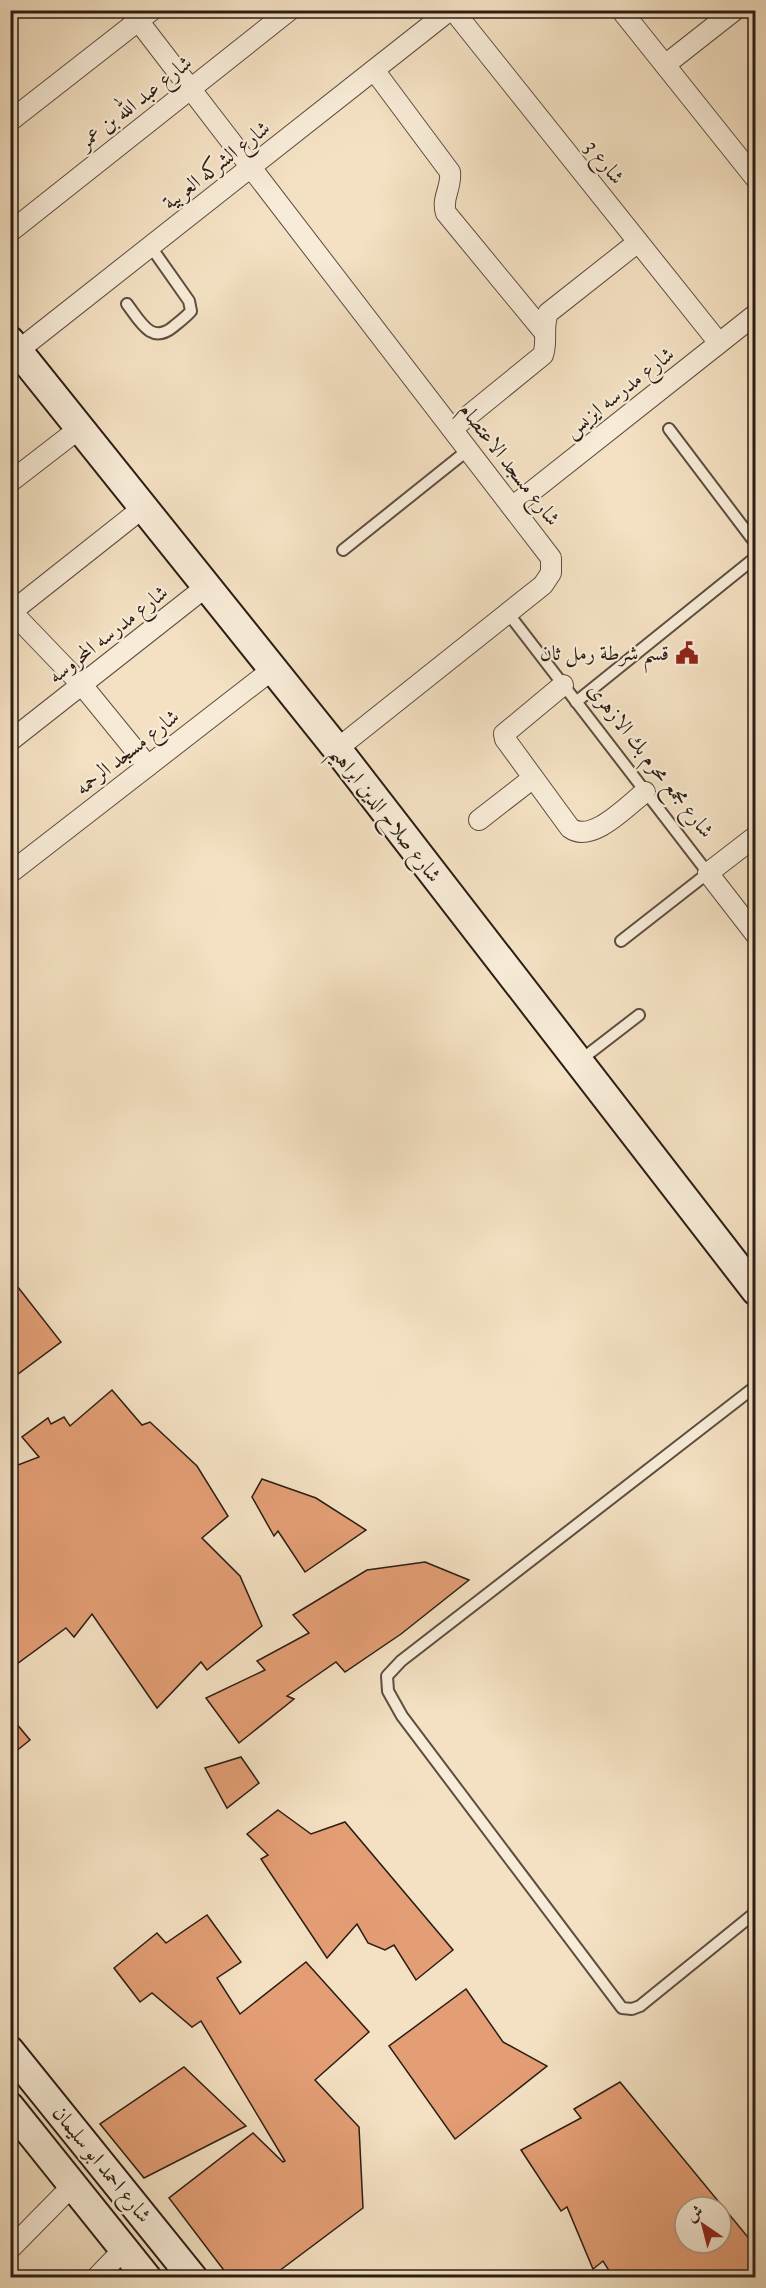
<svg xmlns="http://www.w3.org/2000/svg" width="766" height="2288" font-family="'IM FELL Great Primer',Amiri,serif">
  <style>
    .building { fill: #e49e75; stroke: #2b1d14; stroke-width: 1.5; fill-rule: evenodd }
    .lines { fill: none; stroke-linecap: round; stroke-linejoin: round }
    .lane-casing { stroke: #5d4e40; stroke-width: 14 }
    .street-casing { stroke: #5d4e40; stroke-width: 22 }
    .secondary-casing { stroke: #2b1d14; stroke-width: 32 }
    .lane { stroke: #f8ecd8; stroke-width: 10 }
    .street { stroke: #f8ecd8; stroke-width: 20 }
    .secondary { stroke: #f8ecd8; stroke-width: 28 }
    .labels { text-anchor: middle; stroke-width: 4.5; stroke-linejoin: round; paint-order: stroke }
    .street-label { font-size: 21px; fill: #2b1d14; stroke: #f8ecd8 }
    .poi-label { font-size: 21px; fill: #2b1d14; stroke: #f8ecd8; text-anchor: end }
  </style>
  <rect width="100%" height="100%" fill="#f4e1c3"/>
  <filter id="stains"><feTurbulence type="fractalNoise" baseFrequency=".00333" numOctaves="4"/><feColorMatrix values="0 0 0 0 .2 0 0 0 0 .09 0 0 0 0 .02 0 0 0 .5 -.17"/></filter>
  <radialGradient id="worn" r=".72"><stop offset=".6" stop-color="#630" stop-opacity="0"/><stop offset="1" stop-color="#630" stop-opacity=".3"/></radialGradient>
  <g class="building">
    <path d="M10 1277 61 1342 10 1380Z"/>
    <path d="M112 1390 142 1425 150 1422 197 1466 228 1516 202 1538 240 1576 262 1626 207 1670 201 1662 157 1708 92 1614 74 1637 66 1628 10 1669V1468L39 1457 22 1437 48 1418 51 1424 64 1417 70 1426Z"/>
    <path d="M262 1479 316 1498 366 1530 305 1572 278 1531 274 1536 252 1497Z"/>
    <path d="M425 1562 469 1580 401 1634 345 1672 336 1662 287 1696 294 1699 239 1743 206 1698 265 1670 257 1661 309 1633 293 1615 367 1570Z"/>
    <path d="M10 1716 30 1740 10 1756Z"/>
    <path d="M241 1757 259 1783 227 1808 205 1768Z"/>
    <path d="M278 1810 311 1834 345 1822 453 1950 416 1980 394 1945 385 1950 368 1943 357 1924 327 1958 261 1859 268 1855 247 1834Z"/>
    <path d="M207 1915 241 1962 217 1978 240 2014 306 1962 369 2032 315 2080 359 2127 363 2208 271 2277H229L169 2198 253 2133 283 2162 285 2161 201 2021 192 2027 152 1993 140 2002 114 1968 157 1933 166 1943Z"/>
    <path d="M466 1989 503 2042 547 2066 455 2139 389 2046Z"/>
    <path d="M184 2067 246 2126 144 2178 100 2124Z"/>
    <path d="M620 2082 756 2247V2277H613L603 2261 593 2269 567 2207 561 2211 521 2150 581 2118 574 2109ZM685 2207H721V2243H685Z"/>
  </g>
  <g class="lines">
    <g class="lane-casing">
      <g id="lane">
        <path d="M127 304C140 321 151 345 173 327 179 322 186 317 191 311L189 301 151 247"/>
        <path d="M669 429 756 544"/>
        <path d="M343 550 468 450"/>
        <path d="M508 613 708 873 621 941"/>
        <path d="M576 702 756 557"/>
        <path d="M578 1062 639 1015"/>
        <path d="M756 1386 401 1661 387 1676 388 1691 402 1716 622 2008 632 2009 640 2006 756 1912"/>
      </g>
    </g>
    <g class="street-casing">
      <g id="street">
        <path d="M130 10 551 558V573L543 585 337 749"/>
        <path d="M453 10 719 343"/>
        <path d="M621 10 756 179"/>
        <path d="M665 65 735 10"/>
        <path d="M374 70 450 172C452 188 441 198 446 213L544 332"/>
        <path d="M10 121 152 10"/>
        <path d="M10 232 290 10"/>
        <path d="M10 357 450 10"/>
        <path d="M452 429 543 355C548 341 542 328 548 313L638 242"/>
        <path d="M10 482 80 428"/>
        <path d="M512 507 756 314"/>
        <path d="M10 610 82 685 148 766"/>
        <path d="M10 613 144 507"/>
        <path d="M563 685 504 734 505 739 570 828C592 844 627 806 645 792"/>
        <path d="M10 741 207 586"/>
        <path d="M479 820 533 778"/>
        <path d="M756 836 708 873 756 935"/>
        <path d="M10 873 273 669"/>
        <path d="M10 2249 73 2185"/>
        <path d="M96 2278 124 2249"/>
      </g>
    </g>
    <g class="secondary-casing">
      <g id="secondary">
        <path d="M10 341 337 749 756 1291"/>
        <path d="M10 2051 193 2278"/>
        <path d="M10 2107 147 2278"/>
      </g>
    </g>
    <use href="#lane" class="lane"/>
    <use href="#street" class="street"/>
    <use href="#secondary" class="secondary"/>
  </g>
  <defs>
    <g id="civic-bare" transform="scale(1.8)"><path d="M-.6-6.5H3V-4.5H.6V-3L4-1V1h2V6H-6V1h2V-1L-.6-3ZM-1.2 2.5V6h2.4V2.5Z" fill="#8f2418" stroke="#f8ecd8" stroke-width="2.5" paint-order="stroke"/></g>
  </defs>
  <g fill-rule="evenodd">
    <use href="#civic-bare" x="687" y="653"/>
  </g>
  <g class="labels">
    <g class="street-label">
      <text transform="translate(135 102) rotate(-38)" y="7">شارع عبد الله بن عمر</text>
      <text transform="translate(605 162) rotate(52)" y="7">شارع 3</text>
      <text transform="translate(216 165) rotate(-38)" y="7">شارع الشركه العربية</text>
      <text transform="translate(619 392) rotate(-38)" y="7">شارع مدرسه ايزيس</text>
      <text transform="translate(510 464) rotate(52)" y="7">شارع مسجد الاعتصام</text>
      <text transform="translate(108 634) rotate(-38)" y="7">شارع مدرسه المحروسه</text>
      <text transform="translate(127 752) rotate(-38)" y="7">شارع مسجد الرحمه</text>
      <text transform="translate(651 760) rotate(52)" y="7">شارع مجمع محرم بك الازهرى</text>
      <text transform="translate(386 814) rotate(52)" y="7">شارع صلاح الدين ابراهيم</text>
      <text transform="translate(102 2164) rotate(51)" y="7">شارع احمد ابو سليمان</text>
    </g>
    <g class="poi-label">
      <text x="669" y="660">قسم شرطة رمل ثان</text>
    </g>
  </g>
  <rect width="766" height="2288" fill="none" stroke="#f4e1c3" stroke-width="36"/>
  <rect x="12" y="12" width="742" height="2264" fill="none" stroke="#2b1d14" stroke-width="3"/>
  <rect x="18" y="18" width="730" height="2252" fill="none" stroke="#2b1d14" stroke-width="1.5"/>
  <g transform="translate(703 2225) rotate(325)"><circle r="28" fill="#f8ecd8" stroke="#a6998a" stroke-width="1.5"/>
  <path d="M0-4.5L10 22L0 15L-10 22Z" fill="#8f2418"/>
  <text y="-9" font-size="16" font-weight="bold" text-anchor="middle" fill="#2b1d14">ش</text>
  </g>
  <rect width="100%" height="100%" filter="url(#stains)"/>
  <rect width="100%" height="100%" fill="url(#worn)"/>
</svg>
